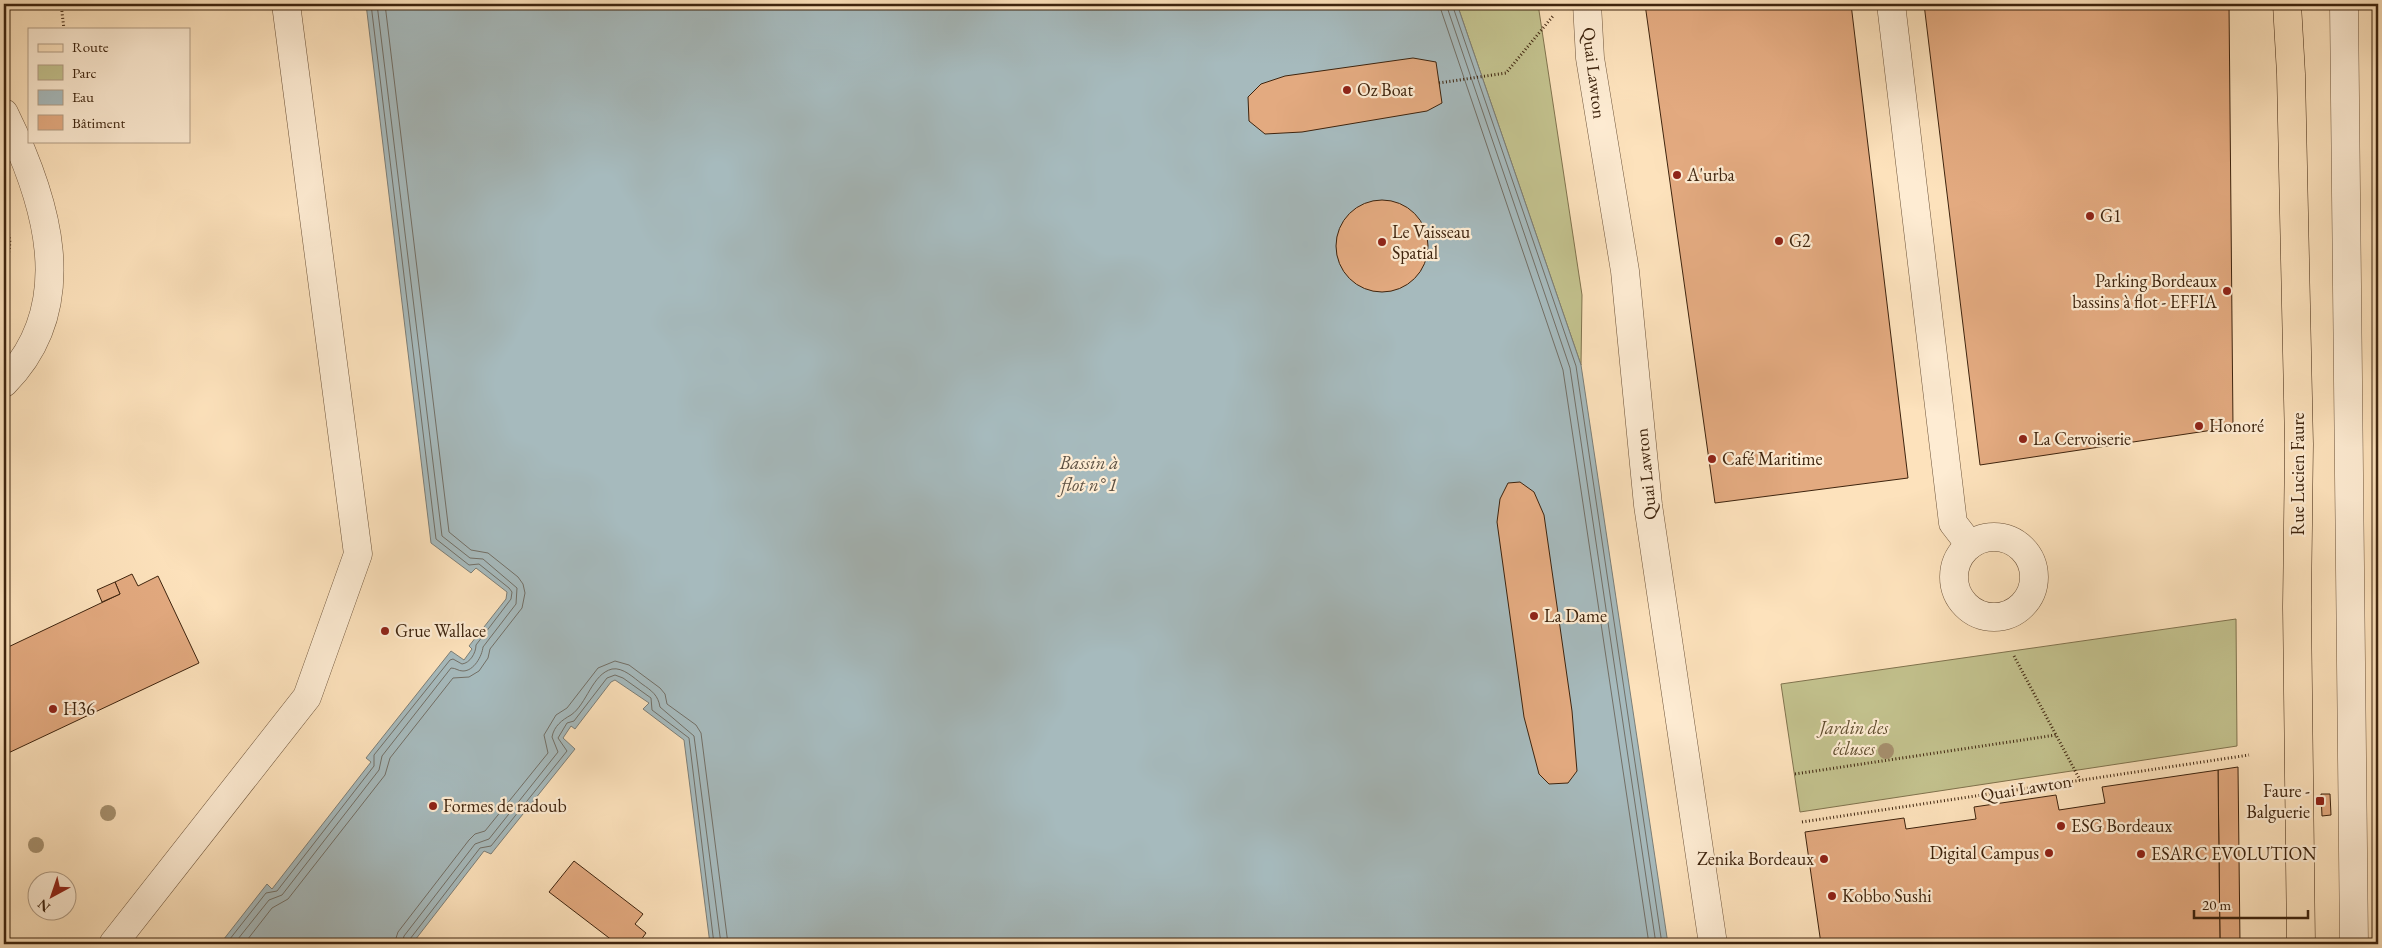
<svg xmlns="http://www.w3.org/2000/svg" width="2382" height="948" font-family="'EB Garamond',serif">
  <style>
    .green { fill: #c3c28e; stroke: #80734e }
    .water { fill: #a6babd; stroke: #7c7e77 }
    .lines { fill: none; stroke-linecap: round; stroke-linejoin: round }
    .shore { stroke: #726f66; stroke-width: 1 }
    .building { fill: #e3aa80; stroke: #3e240e }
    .minor-casing { stroke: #6e543a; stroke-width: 29 }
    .major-casing { stroke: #3e240e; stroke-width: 29 }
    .path { stroke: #3e240e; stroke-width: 3; stroke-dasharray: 1 2.5; stroke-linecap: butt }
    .minor { stroke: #feecd3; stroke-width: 28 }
    .major { stroke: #fde2bc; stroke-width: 28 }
    .tree { fill: #a6906e }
    .poi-dot { fill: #8f2418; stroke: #feecd3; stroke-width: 2 }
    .labels { text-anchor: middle; stroke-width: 4.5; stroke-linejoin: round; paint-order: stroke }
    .street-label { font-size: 18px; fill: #3e240e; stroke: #feecd3 }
    .poi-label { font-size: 18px; fill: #3e240e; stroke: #feecd3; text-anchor: start }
    .park-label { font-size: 18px; font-style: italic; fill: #5f4c2e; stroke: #feecd3 }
    .water-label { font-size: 19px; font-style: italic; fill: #5d5143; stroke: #feecd3 }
  </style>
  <rect width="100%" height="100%" fill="#fde2bc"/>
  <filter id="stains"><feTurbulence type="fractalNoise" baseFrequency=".004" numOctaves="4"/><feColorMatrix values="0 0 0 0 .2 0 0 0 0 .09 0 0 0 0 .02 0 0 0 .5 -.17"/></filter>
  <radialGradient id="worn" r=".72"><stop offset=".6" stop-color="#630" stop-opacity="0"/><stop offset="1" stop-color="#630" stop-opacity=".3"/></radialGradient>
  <g class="green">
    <path d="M1457 4H1538L1582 295 1581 365Z"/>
    <path d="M2236 619 2237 746 1800 812 1781 684Z"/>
  </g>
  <path class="water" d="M366 4H1457L1581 365 1668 944H710L684 740 643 709 649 703 615 680 611 682 575 729 571 726 563 738 575 749 491 854 484 851 412 944H220L267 884 272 889 371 762 366 758 451 651 464 660 472 649 469 646 506 599 507 592 476 568 471 573 431 543Z"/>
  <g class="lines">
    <g class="shore">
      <path d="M1439 4 1563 370 1649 944"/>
      <path d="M1446 4 1570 368 1656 944"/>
      <path d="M1452 4 1576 366 1662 944"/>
      <path d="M226 944 266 893 277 891 374 766V755L450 660 453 659 462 664C470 663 476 653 476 645L511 599 512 592 509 588 479 564 469 565 436 539 371 4"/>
      <path d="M234 944 269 900 282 895 379 770 382 756 451 668C456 668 458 671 463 671 474 671 482 656 483 647L516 604 517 588 483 559 470 558 442 536 377 4"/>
      <path d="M244 944 272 908 288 899 385 775 390 758 453 678 469 677 479 671 488 658 490 649 522 608 525 593 523 584 518 577 488 553 471 550 449 532 385 4"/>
      <path d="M394 944 398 932 469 840 475 834 485 831 548 753 544 735 556 715 567 708 598 668 615 661 629 665 660 688 665 694 667 704 696 725 701 733 728 944"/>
      <path d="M402 944 404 936 475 844 489 839 558 752 552 737C554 726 562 720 571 715 587 704 592 674 612 669 623 667 634 678 642 684 652 691 658 695 660 707L694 736 721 944"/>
      <path d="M408 944 410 939 480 848 491 846 567 751 558 738 567 723 574 721 607 678 615 675 623 678 651 698 652 710 689 738 714 944"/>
    </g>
  </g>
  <g class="building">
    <path d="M1645 4H1851L1908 478 1715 503Z"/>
    <path d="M1924 4H2229L2233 427 1980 465Z"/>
    <path d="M1413 58 1436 62 1442 103 1427 111 1302 132 1265 134 1249 121 1248 97 1261 84 1285 76Z"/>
    <circle cx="1382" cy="246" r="46"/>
    <path d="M1520 482 1534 492 1544 515 1572 711 1577 771 1568 783 1549 784 1539 774 1524 717 1497 522 1500 499 1508 483Z"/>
    <path d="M132 574 138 586 158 576 199 663 4 755V649L120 594 115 582Z"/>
    <path d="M115 582 120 594 102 602 97 590Z"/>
    <path d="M2238 767 2240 944H2220L2218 770Z"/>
    <path d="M2218 770 2220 944H1821L1805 832 1904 818 1906 829 1976 819 1974 807 2056 795 2059 810 2105 803 2102 787Z"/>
    <path d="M2321 794H2330L2331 815 2322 816Z"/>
    <path d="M574 861 643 914 635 924 646 933 638 944H617L549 892Z"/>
  </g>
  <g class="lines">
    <g class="minor-casing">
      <g id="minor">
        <path d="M1587 4 1590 58 1625 271 1648 505 1713 944"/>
        <path d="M1891 4 1953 523 1970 545"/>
        <path d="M2344 4 2354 944"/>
        <path d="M4 113C46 198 81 305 4 383"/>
        <circle cx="1994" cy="577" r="40"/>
        <path d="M113 944 307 697 358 554 286 4"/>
      </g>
    </g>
    <g class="major-casing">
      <path id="major" d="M2287 4 2291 74 2299 444 2297 607 2301 944"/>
    </g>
    <g class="path">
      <path d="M61 4 64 29"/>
      <path d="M1439 83 1506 73 1553 16"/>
      <path d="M4 287 10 242 4 211"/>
      <path d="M2014 656 2080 780"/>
      <path d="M1795 774 2056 735"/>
      <path d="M1802 822 2249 755"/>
    </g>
    <use href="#minor" class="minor"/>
    <use href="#major" class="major"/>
  </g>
  <g class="tree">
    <circle cx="1886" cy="751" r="8"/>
    <circle cx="108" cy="813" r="8"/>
    <circle cx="36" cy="845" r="8"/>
  </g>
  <g class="poi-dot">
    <circle cx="1347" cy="90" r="5"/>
    <circle cx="1677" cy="175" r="5"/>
    <circle cx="2090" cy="216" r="5"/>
    <circle cx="1779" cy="241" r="5"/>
    <circle cx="1382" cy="242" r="5"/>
    <circle cx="2227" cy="291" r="5"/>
    <circle cx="2199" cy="426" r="5"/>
    <circle cx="2023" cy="439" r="5"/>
    <circle cx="1712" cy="459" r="5"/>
    <circle cx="1534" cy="616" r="5"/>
    <circle cx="385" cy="631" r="5"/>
    <circle cx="53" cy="709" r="5"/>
    <rect x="2315" y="796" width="10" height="10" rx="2.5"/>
    <circle cx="433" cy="806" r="5"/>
    <circle cx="2061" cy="826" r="5"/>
    <circle cx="2049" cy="853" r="5"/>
    <circle cx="2141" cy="854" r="5"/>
    <circle cx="1824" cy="859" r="5"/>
    <circle cx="1832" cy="896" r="5"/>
  </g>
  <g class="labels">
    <g class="street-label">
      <text transform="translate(1594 73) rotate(83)" y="6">Quai Lawton</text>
      <text transform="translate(1646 474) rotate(-96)" y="6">Quai Lawton</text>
      <text transform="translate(2298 474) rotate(-90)" y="6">Rue Lucien Faure</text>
      <text transform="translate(2026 788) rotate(-9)" y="6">Quai Lawton</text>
    </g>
    <g class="poi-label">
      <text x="1357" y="96">Oz Boat</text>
      <text x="1687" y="181">A'urba</text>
      <text x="2100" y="222">G1</text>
      <text x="1392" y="238">Le Vaisseau<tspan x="1392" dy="21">Spatial</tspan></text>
      <text x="1789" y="247">G2</text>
      <text x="2217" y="287" text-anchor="end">Parking Bordeaux<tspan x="2217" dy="21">bassins à flot - EFFIA</tspan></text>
      <text x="2209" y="432">Honoré</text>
      <text x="2033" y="445">La Cervoiserie</text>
      <text x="1722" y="465">Café Maritime</text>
      <text x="1544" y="622">La Dame</text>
      <text x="395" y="637">Grue Wallace</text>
      <text x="63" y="715">H36</text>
      <text x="2310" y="797" text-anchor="end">Faure -<tspan x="2310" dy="21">Balguerie</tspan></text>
      <text x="443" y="812">Formes de radoub</text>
      <text x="2071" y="832">ESG Bordeaux</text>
      <text x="2039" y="859" text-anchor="end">Digital Campus</text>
      <text x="2151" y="860">ESARC EVOLUTION</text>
      <text x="1814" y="865" text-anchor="end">Zenika Bordeaux</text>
      <text x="1842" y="902">Kobbo Sushi</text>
    </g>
    <g class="park-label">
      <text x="1854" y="734">Jardin des<tspan x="1854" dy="21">écluses</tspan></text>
    </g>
    <g class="water-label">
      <text x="1089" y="469">Bassin à<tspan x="1089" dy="22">flot n° 1</tspan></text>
    </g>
  </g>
  <rect width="2382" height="948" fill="none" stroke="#fde2bc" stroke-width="20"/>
  <rect x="5" y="5" width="2372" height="938" fill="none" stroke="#3e240e" stroke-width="2.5"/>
  <rect x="10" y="10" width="2362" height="928" fill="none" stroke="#3e240e"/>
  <rect x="28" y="28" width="162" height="115" fill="#feecd3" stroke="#b19c84"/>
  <rect x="38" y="44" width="25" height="8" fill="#fde2bc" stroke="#b19c84"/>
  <text x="72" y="52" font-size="15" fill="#3e240e">Route</text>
  <rect x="38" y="65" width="25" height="15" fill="#c3c28e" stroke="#b19c84"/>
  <text x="72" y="78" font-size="15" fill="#3e240e">Parc</text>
  <rect x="38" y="90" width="25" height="15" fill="#a6babd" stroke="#b19c84"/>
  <text x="72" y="102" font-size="15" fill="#3e240e">Eau</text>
  <rect x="38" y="115" width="25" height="15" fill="#e3aa80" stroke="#b19c84"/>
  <text x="72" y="128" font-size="15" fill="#3e240e">Bâtiment</text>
  <g transform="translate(52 896) rotate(220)"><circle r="24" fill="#feecd3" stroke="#b19c84"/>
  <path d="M0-4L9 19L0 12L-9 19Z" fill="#8f2418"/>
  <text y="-8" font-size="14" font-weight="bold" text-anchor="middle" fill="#3e240e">N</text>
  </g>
  <path d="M2194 910v8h114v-8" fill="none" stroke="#3e240e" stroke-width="2.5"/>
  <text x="2202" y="910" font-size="15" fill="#3e240e" stroke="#feecd3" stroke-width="4" paint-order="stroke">20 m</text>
  <rect width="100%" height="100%" filter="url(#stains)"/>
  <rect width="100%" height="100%" fill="url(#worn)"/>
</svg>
